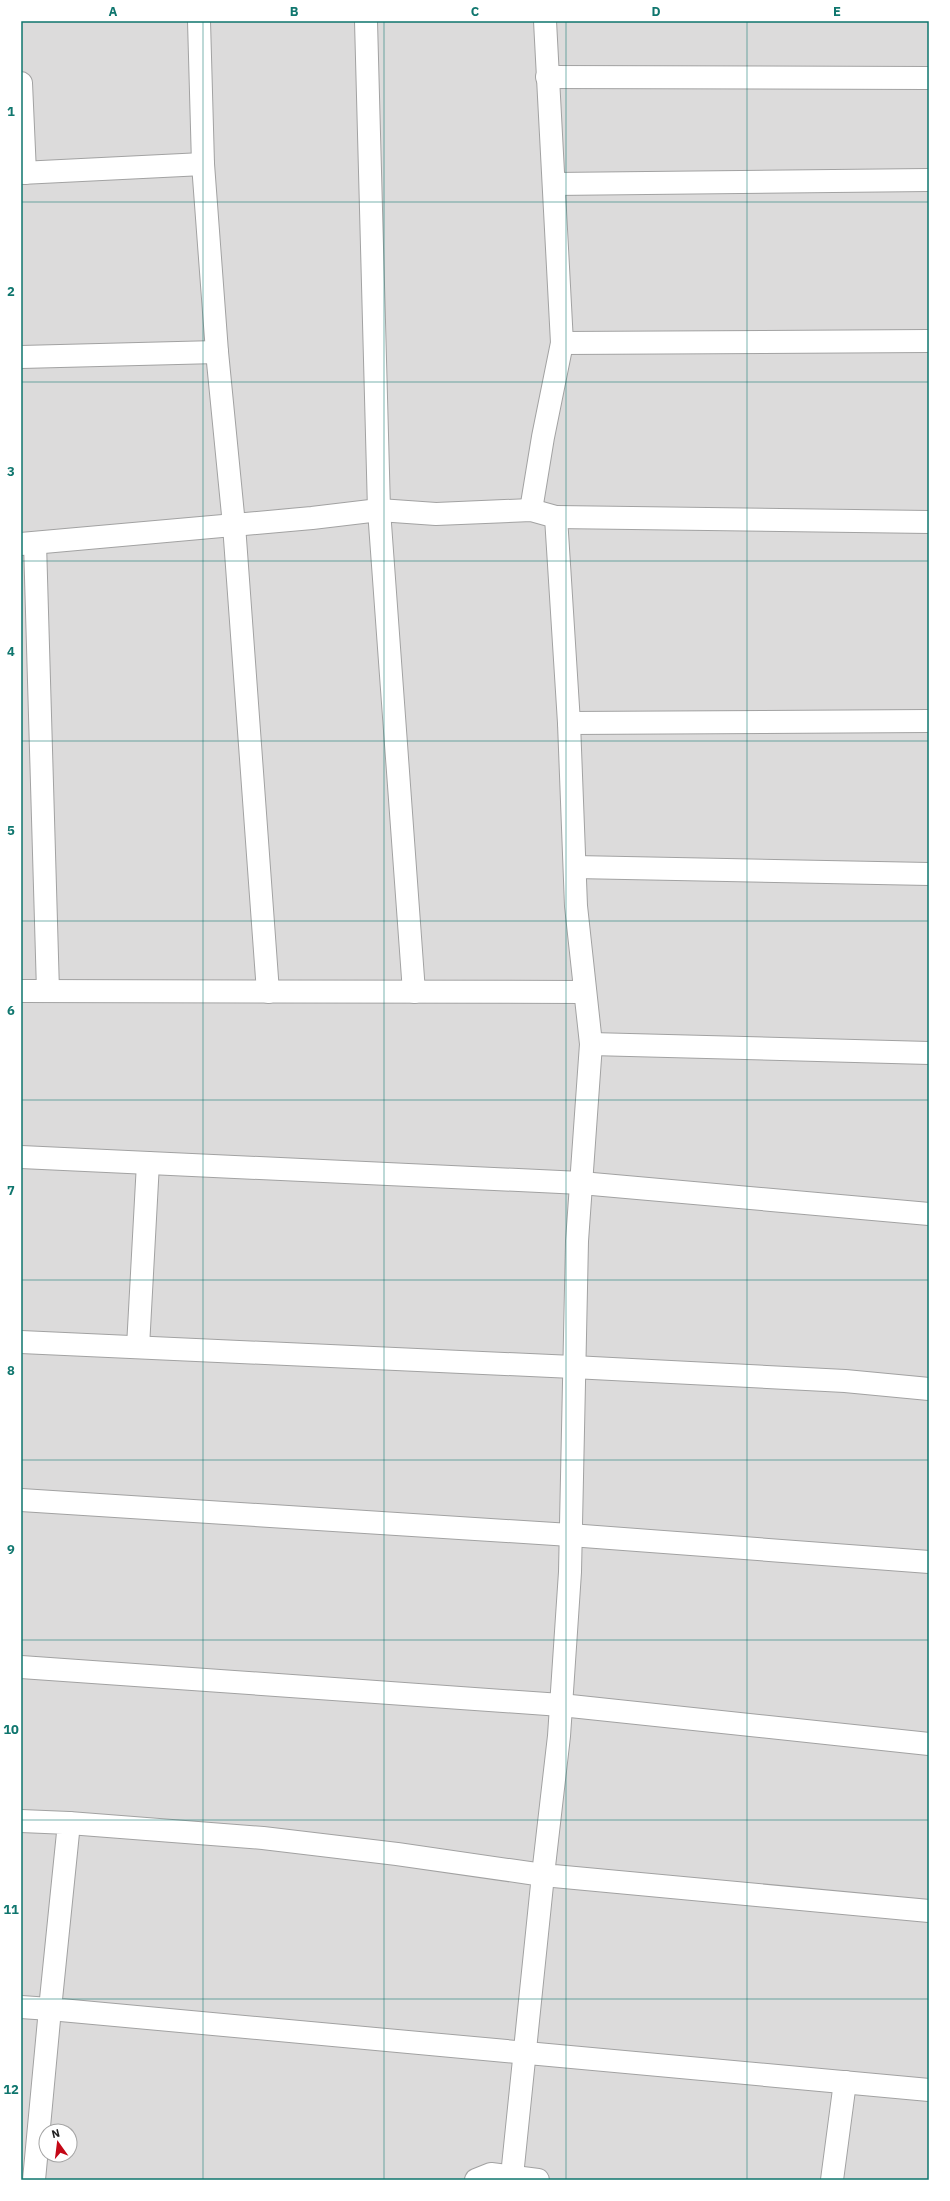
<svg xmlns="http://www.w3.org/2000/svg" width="950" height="2201" font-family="'IBM Plex Sans',sans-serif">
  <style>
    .residential { fill: #dcdbdb; fill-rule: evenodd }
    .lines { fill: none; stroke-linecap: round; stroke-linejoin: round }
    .street-casing { stroke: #a2a2a2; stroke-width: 24 }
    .street { stroke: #fff; stroke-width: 22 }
    .grid { fill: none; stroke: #0f766e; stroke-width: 1; stroke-opacity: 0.55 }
    .neatline { fill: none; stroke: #0f766e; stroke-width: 1.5 }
    .grid-label { font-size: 13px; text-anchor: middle; font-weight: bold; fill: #0f766e }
  </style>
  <rect width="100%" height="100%" fill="#eeeae4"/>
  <path class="residential" d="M21 21H929V2180H21ZM46 2131H70V2155H46Z"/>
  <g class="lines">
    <g class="street-casing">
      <g id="street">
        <path d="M199 21 203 164 217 352 234 525 268 992"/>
        <path d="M366 21 379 510 414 992"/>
        <path d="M547 77 929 78"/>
        <path d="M21 83 25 173"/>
        <path d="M21 173 203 164"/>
        <path d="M554 184 929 180"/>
        <path d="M562 343 929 341"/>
        <path d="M21 357 217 352"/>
        <path d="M531 510 543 437 562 343 545 21"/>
        <path d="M556 517 929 522"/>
        <path d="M35 543 48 991"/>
        <path d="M21 544 312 518 379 510 436 514 531 510 556 517 569 723 576 906 591 1044 577 1241 570 1572 559 1736 543 1875 929 1911"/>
        <path d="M569 723 929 721"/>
        <path d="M575 867 929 874"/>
        <path d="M21 991 584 992"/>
        <path d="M591 1044 929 1053"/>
        <path d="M21 1157 581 1183 929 1214"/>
        <path d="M21 1342 573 1367 845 1381 929 1389"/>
        <path d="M138 1347 148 1163"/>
        <path d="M21 1500 570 1535 929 1562"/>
        <path d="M21 1667 561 1705 929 1744"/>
        <path d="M21 1821 69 1823 50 2009 929 2090"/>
        <path d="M69 1823 263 1838 397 1854 543 1875 512 2176"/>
        <path d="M21 2007 50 2009 34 2180"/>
        <path d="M476 2180 491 2174 538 2180"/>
        <path d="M832 2180 845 2082"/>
      </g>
    </g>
    <use href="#street" class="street"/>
  </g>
  <path class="grid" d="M203 21V2180M384 21V2180M566 21V2180M747 21V2180M21 202H929M21 382H929M21 561H929M21 741H929M21 921H929M21 1100H929M21 1280H929M21 1460H929M21 1640H929M21 1820H929M21 1999H929"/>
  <rect width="950" height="2201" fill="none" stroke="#ffffff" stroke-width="44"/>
  <g transform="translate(58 2143) rotate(346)"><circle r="19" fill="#ffffff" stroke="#a5a5a5"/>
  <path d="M0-3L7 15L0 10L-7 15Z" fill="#c40716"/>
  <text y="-6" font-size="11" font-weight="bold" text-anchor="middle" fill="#1e1e1e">N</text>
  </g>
  <rect x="22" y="22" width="906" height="2157" class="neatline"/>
  <g class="grid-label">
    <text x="113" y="16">A</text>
    <text x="294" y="16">B</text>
    <text x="475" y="16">C</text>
    <text x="656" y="16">D</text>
    <text x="837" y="16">E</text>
    <text x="11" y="116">1</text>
    <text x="11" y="296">2</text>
    <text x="11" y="476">3</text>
    <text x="11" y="656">4</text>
    <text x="11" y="835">5</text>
    <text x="11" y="1015">6</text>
    <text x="11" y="1195">7</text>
    <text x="11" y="1375">8</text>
    <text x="11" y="1554">9</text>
    <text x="11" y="1734">10</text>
    <text x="11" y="1914">11</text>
    <text x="11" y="2094">12</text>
  </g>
</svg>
